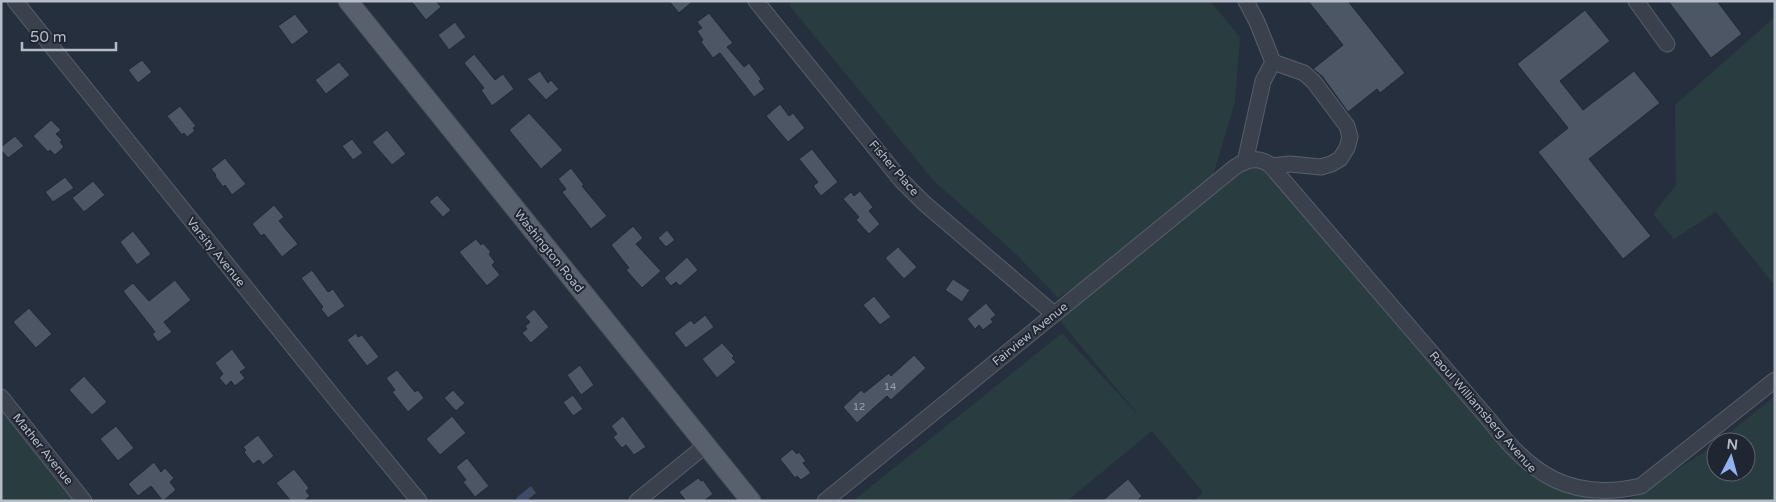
<svg xmlns="http://www.w3.org/2000/svg" width="1776" height="502" font-family="'Varela Round',sans-serif">
  <style>
    .green { fill: #293c3f }
    .water { fill: #3d4c64 }
    .building { fill: #4d5665; stroke: #212834 }
    .lines { fill: none; stroke-linecap: round; stroke-linejoin: round }
    .minor-casing { stroke: #585f6b; stroke-width: 17 }
    .major-casing { stroke: #434a56; stroke-width: 21 }
    .minor { stroke: #3a414d; stroke-width: 15 }
    .major { stroke: #58606d; stroke-width: 19 }
    .labels { text-anchor: middle; stroke-width: 4; stroke-linejoin: round; paint-order: stroke }
    .number-label { font-size: 10px; fill: #9ca2af }
    .street-label { font-size: 12px; fill: #b6bcc8; stroke: #1f2632 }
  </style>
  <rect width="100%" height="100%" fill="#262f3d"/>
  <g class="green">
    <path d="M792 1H1210L1240 37 1235 102 1209 189 1259 159 1322 224 1560 490 1573 494 1593 497 1596 501H1194L1203 492 1152 431 1067 501H853L1062 333 1141 418 1054 314 1133 249 1058 298 1016 254 934 181 789 5Z"/>
    <path d="M1775 17V286L1716 212 1674 239 1653 214 1676 185 1675 105Z"/>
    <path d="M1775 396V501H1625L1638 495 1716 444V472H1746V442H1718Z"/>
    <path d="M1 408 76 501H1Z"/>
  </g>
  <path class="water" d="M531 486 536 493 526 501H518L516 498Z"/>
  <g class="building">
    <path d="M411 1H436L441 7 426 20Z"/>
    <path d="M669 1H693L679 13Z"/>
    <path d="M1308 1H1348L1405 73 1380 93 1377 89 1348 112 1322 76 1313 69 1343 45Z"/>
    <path d="M1668 1H1717L1742 34 1711 58Z"/>
    <path d="M1585 10 1610 41 1560 81 1583 110 1634 71 1660 103 1589 159 1651 236 1623 259 1538 152 1568 128 1517 64Z"/>
    <path d="M709 13 733 43 727 47 744 67 749 63 761 79 759 81 765 89 754 97 720 53 713 58 701 42 703 40 697 31 702 28 697 22Z"/>
    <path d="M295 14 309 32 292 45 278 26Z"/>
    <path d="M455 22 466 37 449 50 438 35Z"/>
    <path d="M474 54 495 80 503 74 514 89 492 106 481 90 484 88 464 63Z"/>
    <path d="M142 60 152 72 138 83 128 70Z"/>
    <path d="M339 62 350 75 326 94 315 80Z"/>
    <path d="M540 71 548 83 551 80 559 89 546 100 527 79Z"/>
    <path d="M780 104 789 116 793 113 805 128 788 142 766 116Z"/>
    <path d="M180 106 196 126 193 128 195 131 187 137 184 133 182 135 167 116Z"/>
    <path d="M529 113 563 150 541 169 509 130Z"/>
    <path d="M51 120 61 130 56 134 62 140 60 142 64 147 55 155 50 150 48 152 33 136Z"/>
    <path d="M387 130 406 154 392 165 372 142Z"/>
    <path d="M15 136 24 146 8 158 1 150V147Z"/>
    <path d="M352 139 363 153 353 160 342 146Z"/>
    <path d="M812 149 838 182 821 196 813 186 818 182 799 159Z"/>
    <path d="M225 158 246 184 232 195 225 185 223 187 215 176 216 175 211 169Z"/>
    <path d="M571 168 584 185 582 186 607 216 591 229 562 192 566 189 558 179Z"/>
    <path d="M65 177 74 188 53 202 45 192Z"/>
    <path d="M93 181 105 195 84 212 72 198Z"/>
    <path d="M860 191 873 207 869 211 880 224 869 234 856 220 859 217 843 199 851 192 854 196Z"/>
    <path d="M437 195 451 210 443 217 429 202Z"/>
    <path d="M274 205 284 217 279 221 298 244 282 257 264 234 261 236 252 224Z"/>
    <path d="M633 226 643 238 636 244 661 271 642 288 626 270 629 268 611 245Z"/>
    <path d="M667 230 675 240 666 247 658 238Z"/>
    <path d="M133 231 151 254 137 265 120 242Z"/>
    <path d="M476 239 481 245 483 243 491 252 489 254 495 262 492 265 500 275 487 286 459 252Z"/>
    <path d="M898 247 917 267 904 279 885 258Z"/>
    <path d="M687 257 698 270 680 286 676 282 671 286 664 278Z"/>
    <path d="M312 270 328 292 333 289 345 306 328 318 321 309 323 307 301 278Z"/>
    <path d="M953 279 970 290 962 302 945 290Z"/>
    <path d="M175 280 191 300 164 322 172 332 158 342 152 334 155 332 123 291 133 283 149 301Z"/>
    <path d="M874 296 891 317 880 325 863 305Z"/>
    <path d="M986 303 996 315 991 319 993 322 983 330 979 325 975 329 967 319Z"/>
    <path d="M29 308 52 334 36 348 13 322Z"/>
    <path d="M534 309 549 327 531 343 522 333 527 329 525 326 530 322 525 317Z"/>
    <path d="M705 315 714 327 686 348 674 333 691 320 694 324Z"/>
    <path d="M356 333 358 337 362 335 379 357 367 366 347 340Z"/>
    <path d="M722 343 734 356 732 358 736 362 717 378 702 359Z"/>
    <path d="M232 349 246 368 240 372 245 378 235 386 231 381 226 386 219 378 223 374 215 363Z"/>
    <path d="M914 355 926 368 891 400 887 396 857 423 843 407 861 390 864 393 889 373 891 376Z"/>
    <path d="M580 365 594 385 581 395 567 375Z"/>
    <path d="M397 370 415 392 418 390 424 398 408 412 392 392 395 390 386 378Z"/>
    <path d="M84 376 107 402 92 415 69 390Z"/>
    <path d="M453 390 465 403 456 411 444 398Z"/>
    <path d="M573 395 583 409 573 416 563 402Z"/>
    <path d="M452 416 466 433 440 455 426 439Z"/>
    <path d="M623 416 646 447 634 455 626 445 622 448 613 437 617 434 611 426Z"/>
    <path d="M116 426 134 448 118 461 100 439Z"/>
    <path d="M258 435 274 456 263 465 259 460 253 464 244 452 246 450 243 447Z"/>
    <path d="M792 449 797 454 799 452 806 461 803 463 811 473 801 480 797 476 795 478 780 459Z"/>
    <path d="M467 458 489 486 475 497 463 482 466 480 456 467Z"/>
    <path d="M154 462 161 472 165 468 174 478 170 482 176 490 163 501 151 486 138 496 128 484Z"/>
    <path d="M294 469 309 488 306 491 310 496 304 501H291L276 483Z"/>
    <path d="M698 478 701 481 703 480 713 494 704 501H686L679 492Z"/>
    <path d="M1128 479 1142 496 1137 501H1102Z"/>
  </g>
  <g class="lines">
    <g class="minor-casing">
      <g id="minor">
        <path d="M15 1 340 405 419 501"/>
        <path d="M756 1 901 180 924 203 1054 314"/>
        <path d="M1636 1 1667 44"/>
        <path d="M1245 162 1263 81 1273 62 1257 22 1246 1"/>
        <path d="M1271 166 1290 164 1321 167 1331 164 1340 159 1347 148 1350 137 1347 126 1314 82 1304 73 1273 62"/>
        <path d="M1 397 84 501"/>
        <path d="M637 501 706 445"/>
        <path d="M825 501 1235 167C1247 159 1260 156 1271 166L1491 422C1530 474 1571 502 1641 486L1775 380"/>
      </g>
    </g>
    <g class="major-casing">
      <path id="major" d="M348 1 751 501"/>
    </g>
    <use href="#minor" class="minor"/>
    <use href="#major" class="major"/>
  </g>
  <g class="labels">
    <g class="number-label">
      <text x="890" y="390">14</text>
      <text x="859" y="410">12</text>
    </g>
    <g class="street-label">
      <text transform="translate(894 168) rotate(49)" y="4">Fisher Place</text>
      <text transform="translate(549 251) rotate(51)" y="4">Washington Road</text>
      <text transform="translate(216 252) rotate(51)" y="4">Varsity Avenue</text>
      <text transform="translate(1030 334) rotate(-39)" y="4">Fairview Avenue</text>
      <text transform="translate(1483 412) rotate(49)" y="4">Raoul Williamsberg Avenue</text>
      <text transform="translate(43 449) rotate(51)" y="4">Mather Avenue</text>
    </g>
  </g>
  <rect width="1776" height="502" fill="none" stroke="#b6bcc8" stroke-width="5"/>
  <g transform="translate(1731 457) rotate(6)"><circle r="24" fill="#1f2632" stroke="#5b626e"/>
  <path d="M0-4L9 19L0 12L-9 19Z" fill="#93b3f0"/>
  <text y="-8" font-size="14" font-weight="bold" text-anchor="middle" fill="#b6bcc8">N</text>
  </g>
  <path d="M22 42v8h94v-8" fill="none" stroke="#b6bcc8" stroke-width="2.5"/>
  <text x="30" y="42" font-size="15" fill="#b6bcc8" stroke="#1f2632" stroke-width="4" paint-order="stroke">50 m</text>
</svg>
